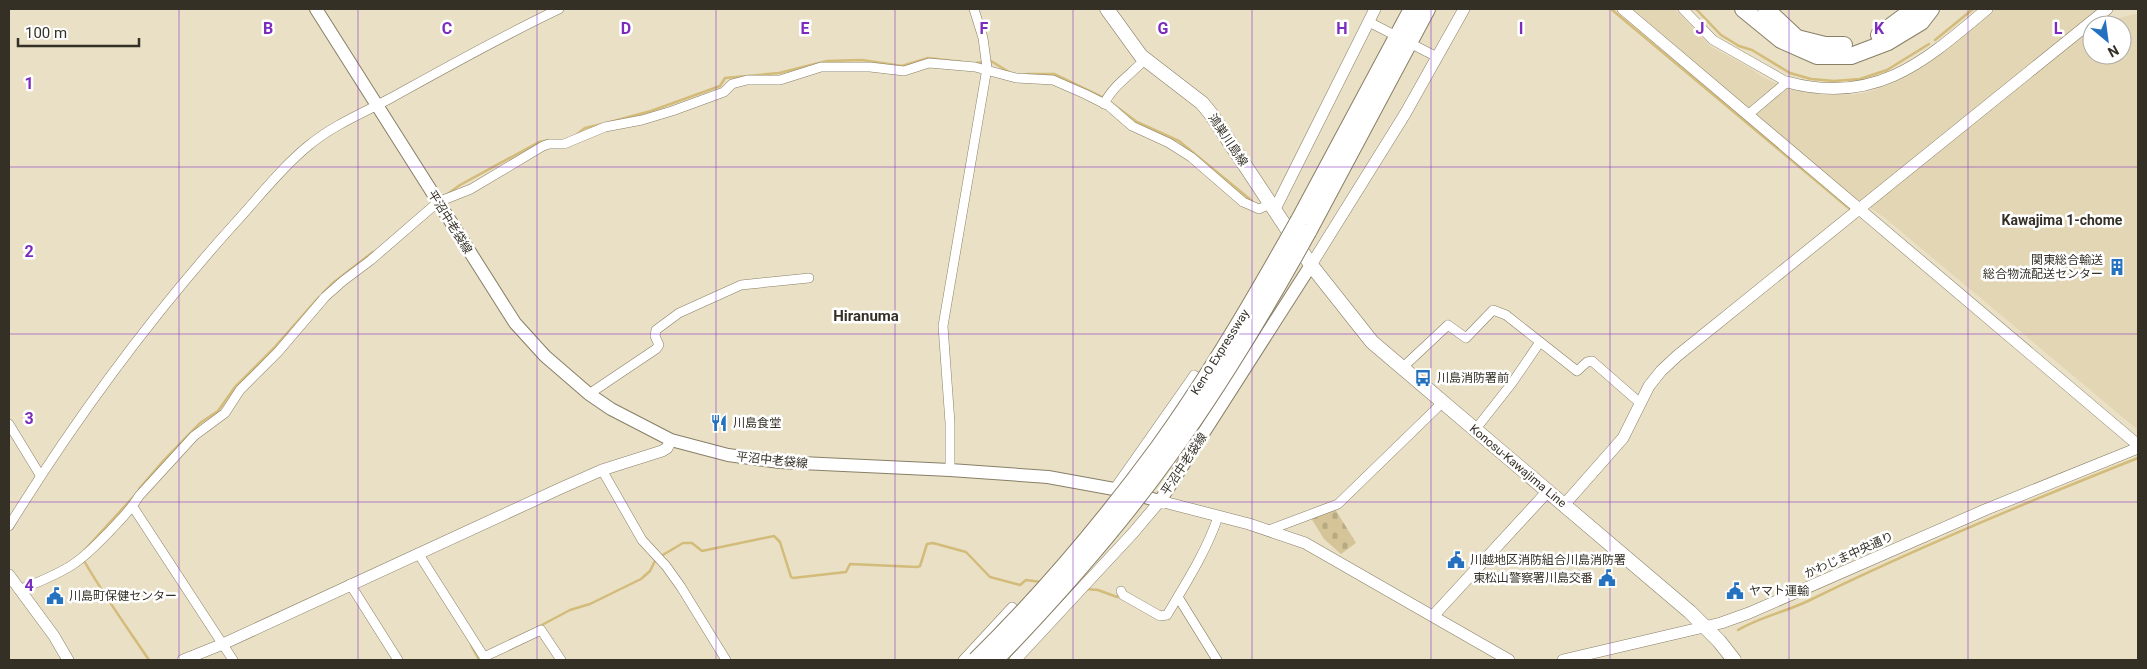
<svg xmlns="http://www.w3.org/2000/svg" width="2147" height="669" font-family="Roboto,'Noto Sans JP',sans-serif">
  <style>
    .built { fill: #e3d6b4; fill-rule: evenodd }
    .cemetery { fill: url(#cemetery-stones) }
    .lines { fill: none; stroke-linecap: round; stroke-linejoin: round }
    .stream { stroke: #d3bb7a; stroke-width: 2.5 }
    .minor-casing { stroke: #887f67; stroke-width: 10 }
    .tertiary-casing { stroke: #887f67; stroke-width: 12 }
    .secondary-casing { stroke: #887f67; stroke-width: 14 }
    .primary-casing { stroke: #887f67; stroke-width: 15 }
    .motorway-casing { stroke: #887f67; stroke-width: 18 }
    .minor { stroke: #fff; stroke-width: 9 }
    .tertiary { stroke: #fff; stroke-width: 11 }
    .secondary { stroke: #fff; stroke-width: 12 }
    .primary { stroke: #fff; stroke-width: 14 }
    .motorway { stroke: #fff; stroke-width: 16 }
    .motorway-bridge-casing { stroke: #887f67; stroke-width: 18; stroke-linecap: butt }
    .motorway-bridge { stroke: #fff; stroke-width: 16 }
    .grid { fill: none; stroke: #7b2cbf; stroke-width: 1; stroke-opacity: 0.55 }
    .labels { text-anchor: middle; stroke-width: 5; stroke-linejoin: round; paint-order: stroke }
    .street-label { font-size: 12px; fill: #343026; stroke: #fff }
    .poi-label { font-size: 12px; fill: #343026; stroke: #fff; text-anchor: start }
    .neighbourhood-label { font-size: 14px; font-weight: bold; fill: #343026; stroke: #fff }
    .quarter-label { font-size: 15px; font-weight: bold; fill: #343026; stroke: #fff }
    .grid-label { font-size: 16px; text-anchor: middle; font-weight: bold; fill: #7b2cbf; stroke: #fff; stroke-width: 5; stroke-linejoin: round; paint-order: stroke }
  </style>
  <defs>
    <pattern id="cemetery-stones" width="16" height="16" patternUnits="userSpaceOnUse" patternTransform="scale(1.25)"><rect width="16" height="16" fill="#d5c497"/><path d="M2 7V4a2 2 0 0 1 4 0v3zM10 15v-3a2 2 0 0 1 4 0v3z" fill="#b7a982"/></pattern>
  </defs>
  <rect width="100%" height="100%" fill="#e9e0c5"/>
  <path class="built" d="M1628 9H1675L1710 46 1750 68 1761 76 1788 89 1824 95H1851L1869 92 1894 82 1926 62 1993 9H2094L2097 12 2116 19 2138 13V430L1885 218 1847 192ZM2092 25H2122V55H2092Z"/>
  <path class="cemetery" d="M1335 509 1356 543 1341 554 1324 539 1311 518Z"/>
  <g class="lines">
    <g class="stream">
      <path d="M1611 9 1851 210"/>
      <path d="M1696 9 1721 35 1739 46 1752 50 1790 73 1811 79 1834 81 1860 79 1887 70 1929 44"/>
      <path d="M1935 40 1973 9"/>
      <path d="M976 63 991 61 1009 72"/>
      <path d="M1027 74H1054L1106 99"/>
      <path d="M1110 102 1137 122 1179 141 1252 201"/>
      <path d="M610 122 651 111 720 86 725 78 779 73 827 61 862 60 902 66 928 58 963 62"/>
      <path d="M576 135 585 128 602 124"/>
      <path d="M446 195 460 185 539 142 549 140"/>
      <path d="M323 293 333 283 373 252"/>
      <path d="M139 489 164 460 200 423 218 411 235 387 274 348 319 297"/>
      <path d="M81 554 136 494"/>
      <path d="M661 556 683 543H692L702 551 774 536 780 542 791 577 793 578 846 572 850 564 917 567 920 566 927 544 933 543 966 552 990 577 1020 585 1026 580 1041 582"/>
      <path d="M83 559C103 594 126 626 149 660"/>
      <path d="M1086 589 1098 590 1117 597 1121 594"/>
      <path d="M538 627 570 610 590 604 641 579 650 571 656 559"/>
      <path d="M1738 630C1760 617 1785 612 1808 601 1916 548 2027 502 2138 458"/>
      <path d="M471 645 478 658 480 656"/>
    </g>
    <g class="minor-casing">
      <g id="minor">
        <path d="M1683 9 1713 40 1787 82 1749 114"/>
        <path d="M1369 22 1437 57"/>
        <path d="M1104 104C1113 85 1132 74 1145 59"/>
        <path d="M1401 369 1448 325 1466 338 1493 310 1506 315 1577 371 1587 362 1592 361 1640 403"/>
        <path d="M589 394 656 349 659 345 655 336 656 330 679 313 741 285 809 278"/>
        <path d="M9 424 40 475"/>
        <path d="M1475 430 1512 383 1540 342"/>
        <path d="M602 470 642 540 666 566 681 587 726 660"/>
        <path d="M950 470V423L943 326 987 68 983 38 974 9"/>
        <path d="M1114 489 1194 375 1207 383"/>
        <path d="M133 507 233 660"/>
        <path d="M9 526C76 418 151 316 236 222 259 197 281 168 308 146 333 125 363 113 391 98 447 67 502 36 559 9"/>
        <path d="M1269 530 1338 504 1442 403"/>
        <path d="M418 553 484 657 541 630 561 660"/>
        <path d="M350 584 398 660"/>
        <path d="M19 590C38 582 58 575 75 563 88 554 98 543 109 532 120 520 131 510 139 496L194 436 225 413 240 390 278 352 325 297 343 281 371 260 438 202 471 189 543 146 549 144H564L605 127 642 120 672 111 724 92 732 84 747 80H780L821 67H870L904 71 929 63 975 67 1016 78 1053 80 1085 94 1109 106 1132 126 1169 143 1191 157 1243 202 1259 209 1270 204"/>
        <path d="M1121 591 1123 595 1160 616 1167 615C1186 583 1206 552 1218 517"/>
        <path d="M1178 597 1217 660"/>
        <path d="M963 660 1012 607 1022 617"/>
      </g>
    </g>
    <g class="tertiary-casing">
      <g id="tertiary">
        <path d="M1623 9 2138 445"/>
        <path d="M1787 82C1875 106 1924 62 1987 9"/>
        <path d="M1274 211 1375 9"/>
        <path d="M1311 265 1405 114 1464 9"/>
        <path d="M1564 505 1623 438 1649 386 1661 371 1677 356 2107 9"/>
        <path d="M9 575 54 636 68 660"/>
        <path d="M1433 616 1548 491"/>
        <path d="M183 660 223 644 559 489 602 470 662 451 667 448 671 440"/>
        <path d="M1015 660 1133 533 1160 501 1249 524 1305 543 1509 660"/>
        <path d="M1563 660 1721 623 1749 613 1987 509 2138 448"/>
      </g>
    </g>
    <g class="secondary-casing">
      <path id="secondary" d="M316 9 515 323 545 356 589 394 611 409 671 440 728 455 780 462 950 470 1048 477 1114 489 1160 501 1311 265"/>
    </g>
    <g class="primary-casing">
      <path id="primary" d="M1107 9 1141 56 1202 103 1211 114 1311 265 1372 342 1690 612 1719 641 1734 660"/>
    </g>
    <g class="motorway-casing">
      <g id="motorway">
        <path d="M1743 9 1781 40 1817 56H1851L1888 42 1921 22 1931 9"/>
        <path d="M1766 9 1797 38 1825 45H1844"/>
        <path d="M1879 35 1914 9"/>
        <path d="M1299 220 1412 9"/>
        <path d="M1308 232 1427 9"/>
      </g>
    </g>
    <use href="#minor" class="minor"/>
    <use href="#tertiary" class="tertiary"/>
    <use href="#secondary" class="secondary"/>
    <use href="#primary" class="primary"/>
    <use href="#motorway" class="motorway"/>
    <g class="motorway-bridge-casing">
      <g id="motorway-bridge">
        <path d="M976 660C1042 595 1103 523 1158 448 1210 376 1255 298 1299 220"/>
        <path d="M995 660C1058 595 1117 528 1170 454 1221 384 1266 308 1308 232"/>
      </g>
    </g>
    <use href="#motorway-bridge" class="motorway-bridge"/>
  </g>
  <path class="grid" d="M179 9V660M358 9V660M537 9V660M716 9V660M895 9V660M1073 9V660M1252 9V660M1431 9V660M1610 9V660M1789 9V660M1968 9V660M9 167H2138M9 334H2138M9 502H2138"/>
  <defs>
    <g id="building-bare" transform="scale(1.35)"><path d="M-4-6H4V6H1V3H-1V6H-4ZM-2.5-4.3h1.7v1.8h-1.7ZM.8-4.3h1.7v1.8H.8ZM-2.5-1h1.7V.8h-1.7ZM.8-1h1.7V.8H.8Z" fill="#2471c0" stroke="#fff" stroke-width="2.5" paint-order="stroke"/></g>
    <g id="bus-bare" transform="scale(1.35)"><path d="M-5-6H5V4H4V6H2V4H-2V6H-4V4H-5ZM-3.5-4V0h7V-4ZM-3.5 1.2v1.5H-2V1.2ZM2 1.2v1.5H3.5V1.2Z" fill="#2471c0" stroke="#fff" stroke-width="2.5" paint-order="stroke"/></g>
    <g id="restaurant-bare" transform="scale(1.35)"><path d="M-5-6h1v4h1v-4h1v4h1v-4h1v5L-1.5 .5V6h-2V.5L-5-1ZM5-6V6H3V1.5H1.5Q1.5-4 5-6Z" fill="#2471c0" stroke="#fff" stroke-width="2.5" paint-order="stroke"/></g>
    <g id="civic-bare" transform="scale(1.35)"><path d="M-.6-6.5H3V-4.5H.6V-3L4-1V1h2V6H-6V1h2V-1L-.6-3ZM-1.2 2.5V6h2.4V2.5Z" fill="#2471c0" stroke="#fff" stroke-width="2.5" paint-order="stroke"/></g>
  </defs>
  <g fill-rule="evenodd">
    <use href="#building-bare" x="2117" y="267"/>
    <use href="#bus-bare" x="1423" y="378"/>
    <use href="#restaurant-bare" x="719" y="423"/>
    <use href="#civic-bare" x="1456" y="560"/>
    <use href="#civic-bare" x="1607" y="578"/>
    <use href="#civic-bare" x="1735" y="591"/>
    <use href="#civic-bare" x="55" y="596"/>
  </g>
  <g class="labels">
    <g class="street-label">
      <text transform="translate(1228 140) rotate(56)" y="4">鴻巣川島線</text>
      <text transform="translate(450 222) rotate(58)" y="4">平沼中老袋線</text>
      <text transform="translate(1220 352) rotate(-58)" y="4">Ken-O Expressway</text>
      <text transform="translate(772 460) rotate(6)" y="4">平沼中老袋線</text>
      <text transform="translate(1184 464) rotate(-56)" y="4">平沼中老袋線</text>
      <text transform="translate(1518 466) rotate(40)" y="4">Konosu-Kawajima Line</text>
      <text transform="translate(1849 555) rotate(-24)" y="4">かわじま中央通り</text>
    </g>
    <g class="poi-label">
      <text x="2103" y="264" text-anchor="end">関東総合輸送<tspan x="2103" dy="14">総合物流配送センター</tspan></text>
      <text x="1437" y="382">川島消防署前</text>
      <text x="733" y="427">川島食堂</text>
      <text x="1470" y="564">川越地区消防組合川島消防署</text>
      <text x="1593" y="582" text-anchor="end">東松山警察署川島交番</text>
      <text x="1749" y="595">ヤマト運輸</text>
      <text x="69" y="600">川島町保健センター</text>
    </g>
    <g class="neighbourhood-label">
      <text x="2062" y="225">Kawajima 1-chome</text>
    </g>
    <g class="quarter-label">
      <text x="866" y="321">Hiranuma</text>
    </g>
  </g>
  <g class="grid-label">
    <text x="268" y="34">B</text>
    <text x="447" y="34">C</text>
    <text x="626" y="34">D</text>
    <text x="805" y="34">E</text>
    <text x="984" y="34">F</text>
    <text x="1163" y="34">G</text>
    <text x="1342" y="34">H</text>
    <text x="1521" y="34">I</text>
    <text x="1700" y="34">J</text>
    <text x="1879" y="34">K</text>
    <text x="2058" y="34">L</text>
    <text x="29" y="89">1</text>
    <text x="29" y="257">2</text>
    <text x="29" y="424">3</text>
    <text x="29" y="591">4</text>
  </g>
  <rect width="2147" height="669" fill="none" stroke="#343026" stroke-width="20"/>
  <g transform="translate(2107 40) rotate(151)"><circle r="24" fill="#ffffff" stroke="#aeaca8"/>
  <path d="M0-4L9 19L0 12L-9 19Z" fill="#2471c0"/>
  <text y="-8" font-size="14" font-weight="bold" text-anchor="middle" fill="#343026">N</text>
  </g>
  <path d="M18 38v8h121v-8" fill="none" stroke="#343026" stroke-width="2.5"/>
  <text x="25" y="38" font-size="15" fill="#343026" stroke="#ffffff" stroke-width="4" paint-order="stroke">100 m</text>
</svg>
